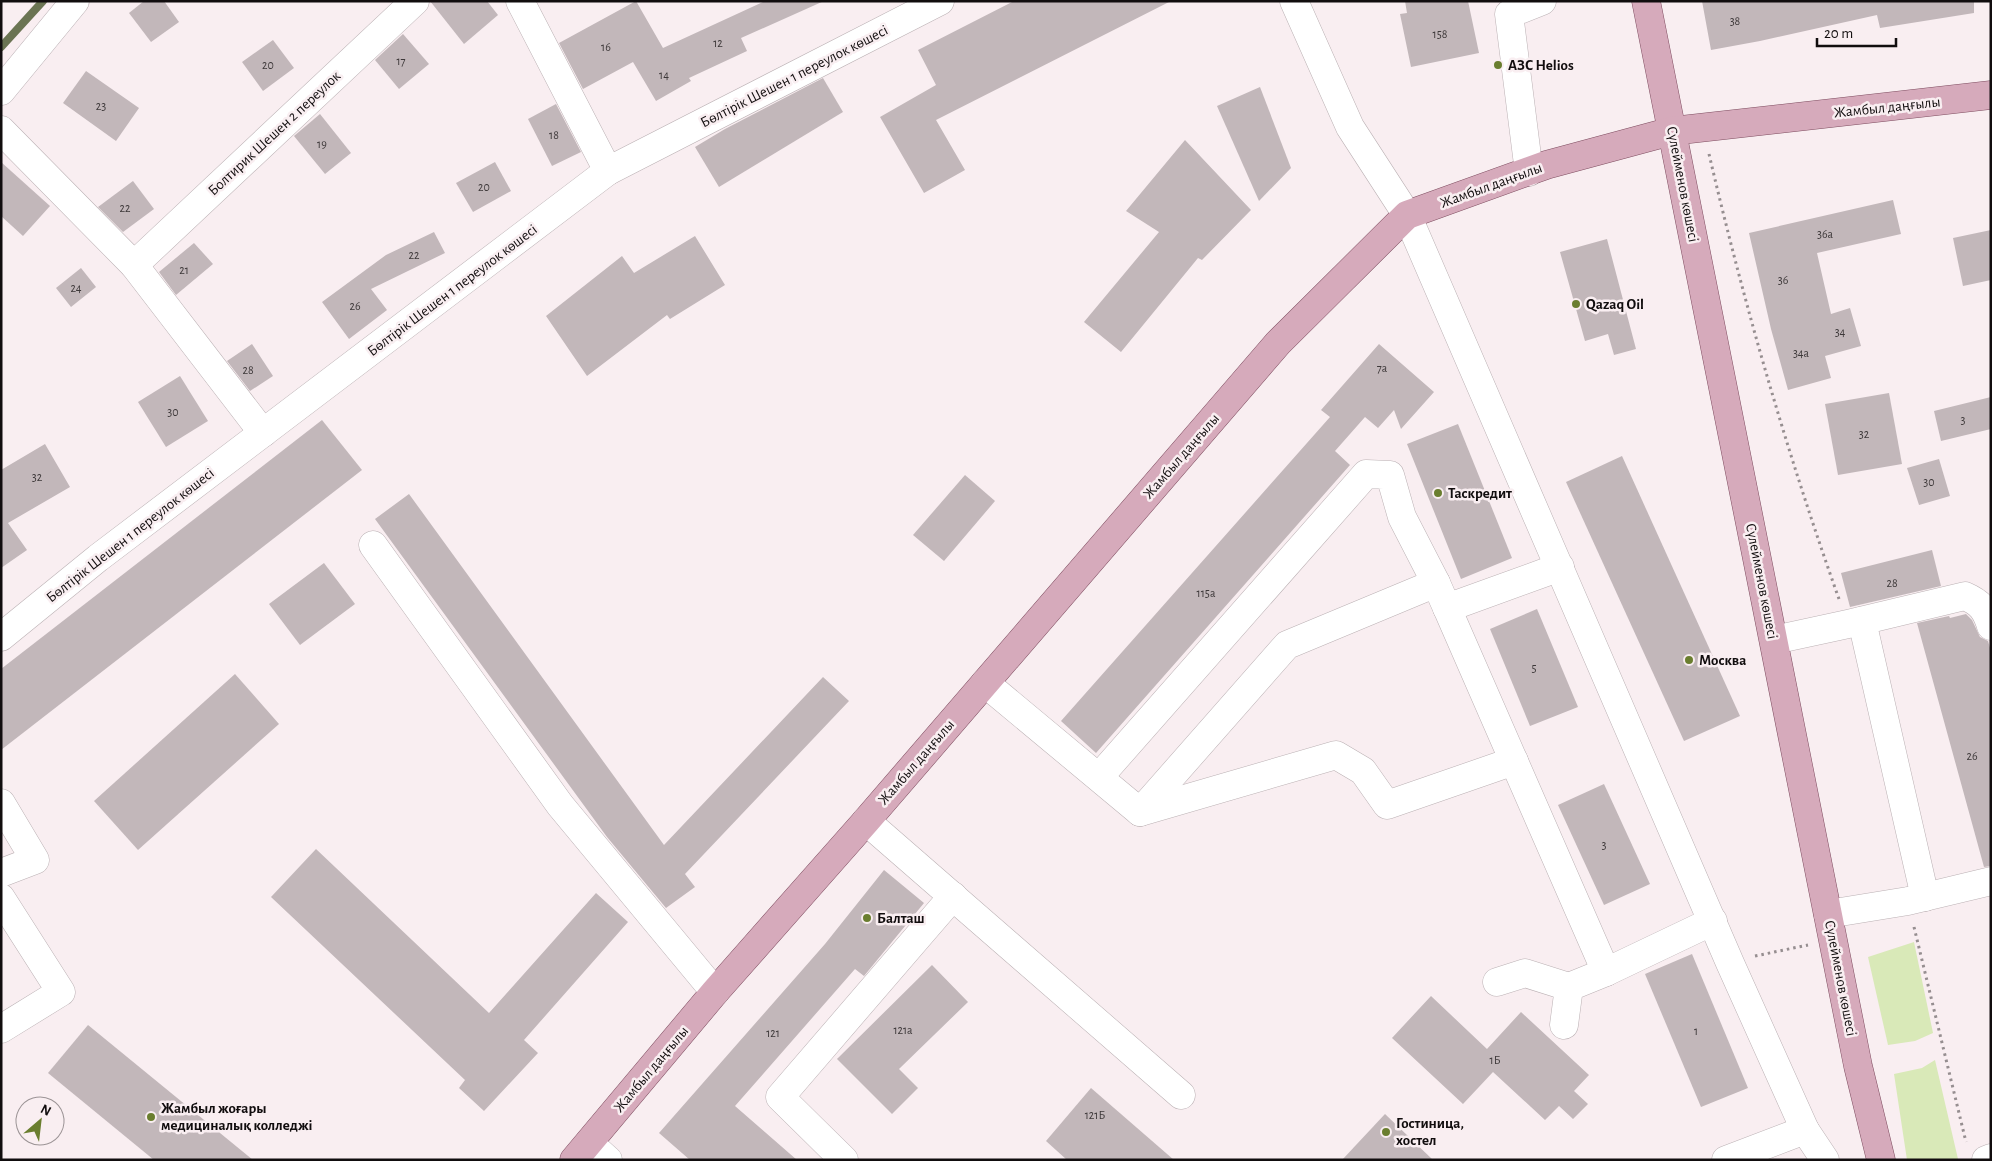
<svg xmlns="http://www.w3.org/2000/svg" width="1992" height="1161" font-family="'Alegreya Sans',sans-serif">
  <style>
    .green { fill: #d9e9b8 }
    .lines { fill: none; stroke-linecap: round; stroke-linejoin: round }
    .stream { stroke: #6b7453; stroke-width: 8 }
    .building { fill: #c2b7ba }
    .minor-casing { stroke: #bbb1b4; stroke-width: 29 }
    .major-casing { stroke: #7f4e61; stroke-width: 29 }
    .path { stroke: #968e90; stroke-width: 3; stroke-dasharray: 2.5 4; stroke-linecap: butt }
    .minor { stroke: #fff; stroke-width: 28 }
    .major { stroke: #d6aabb; stroke-width: 28 }
    .poi-dot { fill: #6a7e2f; stroke: #f9eef1; stroke-width: 2 }
    .labels { text-anchor: middle; stroke-width: 5; stroke-linejoin: round; paint-order: stroke }
    .number-label { font-size: 12px; fill: #3d3839 }
    .poi-label { font-size: 15px; font-weight: bold; fill: #110d0e; stroke: #f9eef1; text-anchor: start }
    .street-label { font-size: 15px; fill: #110d0e; stroke: #f9eef1 }
  </style>
  <rect width="100%" height="100%" fill="#f9eef1"/>
  <g class="green">
    <path d="M1914 942 1933 1033 1915 1041 1888 1045 1868 957Z"/>
    <path d="M1935 1060 1958 1159 1907 1160 1894 1074 1922 1068Z"/>
  </g>
  <g class="lines">
    <path class="stream" d="M1 47 43 1"/>
  </g>
  <g class="building">
    <path d="M144 1H164L179 22 151 42 129 13Z"/>
    <path d="M430 1H487L498 15 464 44Z"/>
    <path d="M636 1 663 48 765 1H824L741 38 747 51 689 78 691 81 656 101 633 62 583 89 559 43Z"/>
    <path d="M1014 1H1171L936 120 965 170 924 193 880 117 936 85 918 50Z"/>
    <path d="M1405 1H1468L1479 53 1411 67 1400 14 1407 13Z"/>
    <path d="M1702 1H1974V13L1880 28 1877 15 1760 41 1711 50Z"/>
    <path d="M403 34 429 64 399 89 375 60Z"/>
    <path d="M273 40 294 68 263 91 242 62Z"/>
    <path d="M86 71 139 108 116 141 63 103Z"/>
    <path d="M823 78 843 112 719 187 695 147 725 129Z"/>
    <path d="M1260 87 1291 168 1259 201 1217 106Z"/>
    <path d="M556 104 581 152 552 166 528 119Z"/>
    <path d="M320 114 351 153 325 174 294 136Z"/>
    <path d="M1185 140 1251 210 1202 260 1198 258 1121 352 1084 322 1159 232 1126 211Z"/>
    <path d="M1 162 50 206 23 236 1 216Z"/>
    <path d="M495 162 511 191 473 212 456 183Z"/>
    <path d="M133 181 154 209 123 232 98 207Z"/>
    <path d="M1893 200 1901 234 1817 253 1831 314 1850 308 1861 346 1825 356 1831 378 1788 390 1771 329 1749 233Z"/>
    <path d="M1991 230V280L1963 286 1953 238Z"/>
    <path d="M434 232 445 253 371 289 387 310 349 339 322 302 386 255Z"/>
    <path d="M695 236 725 285 670 319 667 315 587 376 546 316 622 256 634 273Z"/>
    <path d="M1607 239 1636 349 1614 355 1608 334 1585 341 1560 252Z"/>
    <path d="M194 243 213 264 176 295 159 272Z"/>
    <path d="M81 268 96 287 71 307 56 288Z"/>
    <path d="M252 344 273 376 250 391 227 361Z"/>
    <path d="M1379 344 1434 392 1401 429 1394 410 1378 428 1365 417 1335 451 1350 465 1096 753 1061 721 1330 417 1321 410Z"/>
    <path d="M180 376 208 421 166 447 138 402Z"/>
    <path d="M1889 393 1902 464 1838 475 1825 404Z"/>
    <path d="M1991 397V429L1941 441 1934 411Z"/>
    <path d="M322 420 362 470 1 750V669Z"/>
    <path d="M1458 424 1512 558 1461 579 1407 444Z"/>
    <path d="M45 444 70 487 8 523 27 550 1 568V470Z"/>
    <path d="M1622 456 1740 716 1684 741 1566 482Z"/>
    <path d="M1939 459 1950 496 1919 505 1907 468Z"/>
    <path d="M965 475 995 501 944 561 913 535Z"/>
    <path d="M409 494 664 845 823 677 849 701 685 874 695 887 666 908 607 837 375 519Z"/>
    <path d="M1932 550 1941 586 1850 607 1841 573Z"/>
    <path d="M324 563 355 604 300 645 269 604Z"/>
    <path d="M1537 609 1578 707 1530 726 1490 629Z"/>
    <path d="M1966 614 1972 620 1980 637 1988 641 1991 651V866L1984 867 1917 623 1949 616 1950 618Z"/>
    <path d="M235 674 279 724 138 850 94 801Z"/>
    <path d="M1604 784 1650 884 1604 905 1558 805Z"/>
    <path d="M316 849 489 1013 596 893 628 922 524 1040 538 1053 484 1111 459 1088 465 1080 271 897Z"/>
    <path d="M884 870 924 903 864 976 855 969 735 1106 797 1160H690L659 1133 825 944Z"/>
    <path d="M1692 954 1748 1088 1701 1107 1645 974Z"/>
    <path d="M932 965 968 1002 899 1069 918 1088 892 1114 837 1059Z"/>
    <path d="M1431 996 1487 1049 1521 1012 1589 1075 1574 1091 1588 1104 1573 1119 1559 1106 1545 1120 1493 1072 1463 1104 1392 1038Z"/>
    <path d="M88 1025 253 1160H154L48 1073Z"/>
    <path d="M1091 1088 1174 1160H1067L1046 1141Z"/>
    <path d="M1385 1114 1433 1160H1342Z"/>
  </g>
  <g class="lines">
    <g class="minor-casing">
      <g id="minor">
        <path d="M520 1 608 171"/>
        <path d="M1294 1 1350 127 1407 215 1730 963 1805 1130 1825 1160"/>
        <path d="M1 91 75 1"/>
        <path d="M1 130 134 265 263 433"/>
        <path d="M1529 172 1509 14 1542 1"/>
        <path d="M134 265 415 1"/>
        <path d="M373 545 560 805 715 992"/>
        <path d="M1447 608 1606 972 1713 921"/>
        <path d="M1862 621 1925 897"/>
        <path d="M1 637 98 558 608 171 940 1"/>
        <path d="M1774 640 1848 624 1965 596C1981 603 1986 610 1991 626"/>
        <path d="M985 683 1140 812 1287 645 1436 583 1447 608 1560 567"/>
        <path d="M1099 777 1366 474 1390 475 1402 517 1436 583"/>
        <path d="M1 803 35 860 1 873"/>
        <path d="M1140 812 1336 755 1363 771 1387 805 1514 761"/>
        <path d="M866 821 1181 1095"/>
        <path d="M1 898 61 992 1 1029"/>
        <path d="M1828 914 1908 901 1991 881"/>
        <path d="M1497 982 1525 973 1569 987"/>
        <path d="M1564 1025 1569 987 1606 972"/>
        <path d="M589 1143 608 1160"/>
        <path d="M844 1160 780 1097 953 896"/>
        <path d="M1726 1160 1805 1130"/>
        <path d="M1986 1160 1991 1158"/>
      </g>
    </g>
    <g class="major-casing">
      <g id="major">
        <path d="M1646 1 1858 1066 1881 1160"/>
        <path d="M574 1160 715 992 866 821 1278 343 1407 215 1546 165 1672 131 1991 95"/>
      </g>
    </g>
    <g class="path">
      <path d="M1709 154C1744 304 1787 453 1839 599"/>
      <path d="M1914 927 1966 1142"/>
      <path d="M1755 956 1808 945"/>
    </g>
    <use href="#minor" class="minor"/>
    <use href="#major" class="major"/>
  </g>
  <g class="poi-dot">
    <circle cx="1498" cy="65" r="5"/>
    <circle cx="1576" cy="304" r="5"/>
    <circle cx="1438" cy="493" r="5"/>
    <circle cx="1689" cy="660" r="5"/>
    <circle cx="867" cy="918" r="5"/>
    <circle cx="151" cy="1117" r="5"/>
    <circle cx="1386" cy="1132" r="5"/>
  </g>
  <g class="labels">
    <g class="number-label">
      <text x="1735" y="25">38</text>
      <text x="1440" y="38">158</text>
      <text x="718" y="47">12</text>
      <text x="606" y="51">16</text>
      <text x="401" y="65">17</text>
      <text x="268" y="69">20</text>
      <text x="664" y="79">14</text>
      <text x="101" y="110">23</text>
      <text x="554" y="139">18</text>
      <text x="322" y="148">19</text>
      <text x="484" y="191">20</text>
      <text x="125" y="212">22</text>
      <text x="1825" y="238">36а</text>
      <text x="414" y="259">22</text>
      <text x="184" y="274">21</text>
      <text x="1783" y="284">36</text>
      <text x="76" y="292">24</text>
      <text x="355" y="310">26</text>
      <text x="1840" y="336">34</text>
      <text x="1801" y="357">34а</text>
      <text x="1382" y="372">7а</text>
      <text x="248" y="374">28</text>
      <text x="173" y="416">30</text>
      <text x="1963" y="424">3</text>
      <text x="1864" y="438">32</text>
      <text x="37" y="481">32</text>
      <text x="1929" y="486">30</text>
      <text x="1892" y="587">28</text>
      <text x="1206" y="597">115а</text>
      <text x="1534" y="672">5</text>
      <text x="1972" y="760">26</text>
      <text x="1604" y="849">3</text>
      <text x="903" y="1034">121а</text>
      <text x="1696" y="1035">1</text>
      <text x="773" y="1037">121</text>
      <text x="1495" y="1064">1Б</text>
      <text x="1095" y="1119">121Б</text>
    </g>
    <g class="poi-label">
      <text x="1508" y="70">АЗС Helios</text>
      <text x="1586" y="309">Qazaq Oil</text>
      <text x="1448" y="498">Таскредит</text>
      <text x="1699" y="665">Москва</text>
      <text x="877" y="923">Балташ</text>
      <text x="161" y="1113">Жамбыл жоғары<tspan x="161" dy="17">медициналық колледжі</tspan></text>
      <text x="1396" y="1128">Гостиница,<tspan x="1396" dy="17">хостел</tspan></text>
    </g>
    <g class="street-label">
      <text transform="translate(794 76) rotate(-27)" y="5">Бөлтірік Шешен 1 переулок көшесі</text>
      <text transform="translate(1887 107) rotate(-6)" y="5">Жамбыл даңғылы</text>
      <text transform="translate(274 133) rotate(-43)" y="5">Болтирик Шешен 2 переулок</text>
      <text transform="translate(1683 184) rotate(79)" y="5">Сүлейменов көшесі</text>
      <text transform="translate(1491 185) rotate(-20)" y="5">Жамбыл даңғылы</text>
      <text transform="translate(452 290) rotate(-37)" y="5">Бөлтірік Шешен 1 переулок көшесі</text>
      <text transform="translate(1181 456) rotate(-49)" y="5">Жамбыл даңғылы</text>
      <text transform="translate(130 535) rotate(-38)" y="5">Бөлтірік Шешен 1 переулок көшесі</text>
      <text transform="translate(1762 581) rotate(79)" y="5">Сүлейменов көшесі</text>
      <text transform="translate(916 762) rotate(-49)" y="5">Жамбыл даңғылы</text>
      <text transform="translate(1841 978) rotate(79)" y="5">Сүлейменов көшесі</text>
      <text transform="translate(651 1069) rotate(-50)" y="5">Жамбыл даңғылы</text>
    </g>
  </g>
  <rect width="1992" height="1161" fill="none" stroke="#110d0e" stroke-width="5"/>
  <g transform="translate(40 1121) rotate(28)"><circle r="24" fill="#f9eef1" stroke="#9c9496"/>
  <path d="M0-4L9 19L0 12L-9 19Z" fill="#6a7e2f"/>
  <text y="-8" font-size="14" font-weight="bold" text-anchor="middle" fill="#110d0e">N</text>
  </g>
  <path d="M1817 38v8h79v-8" fill="none" stroke="#110d0e" stroke-width="2.5"/>
  <text x="1824" y="38" font-size="15" fill="#110d0e" stroke="#f9eef1" stroke-width="4" paint-order="stroke">20 m</text>
</svg>
